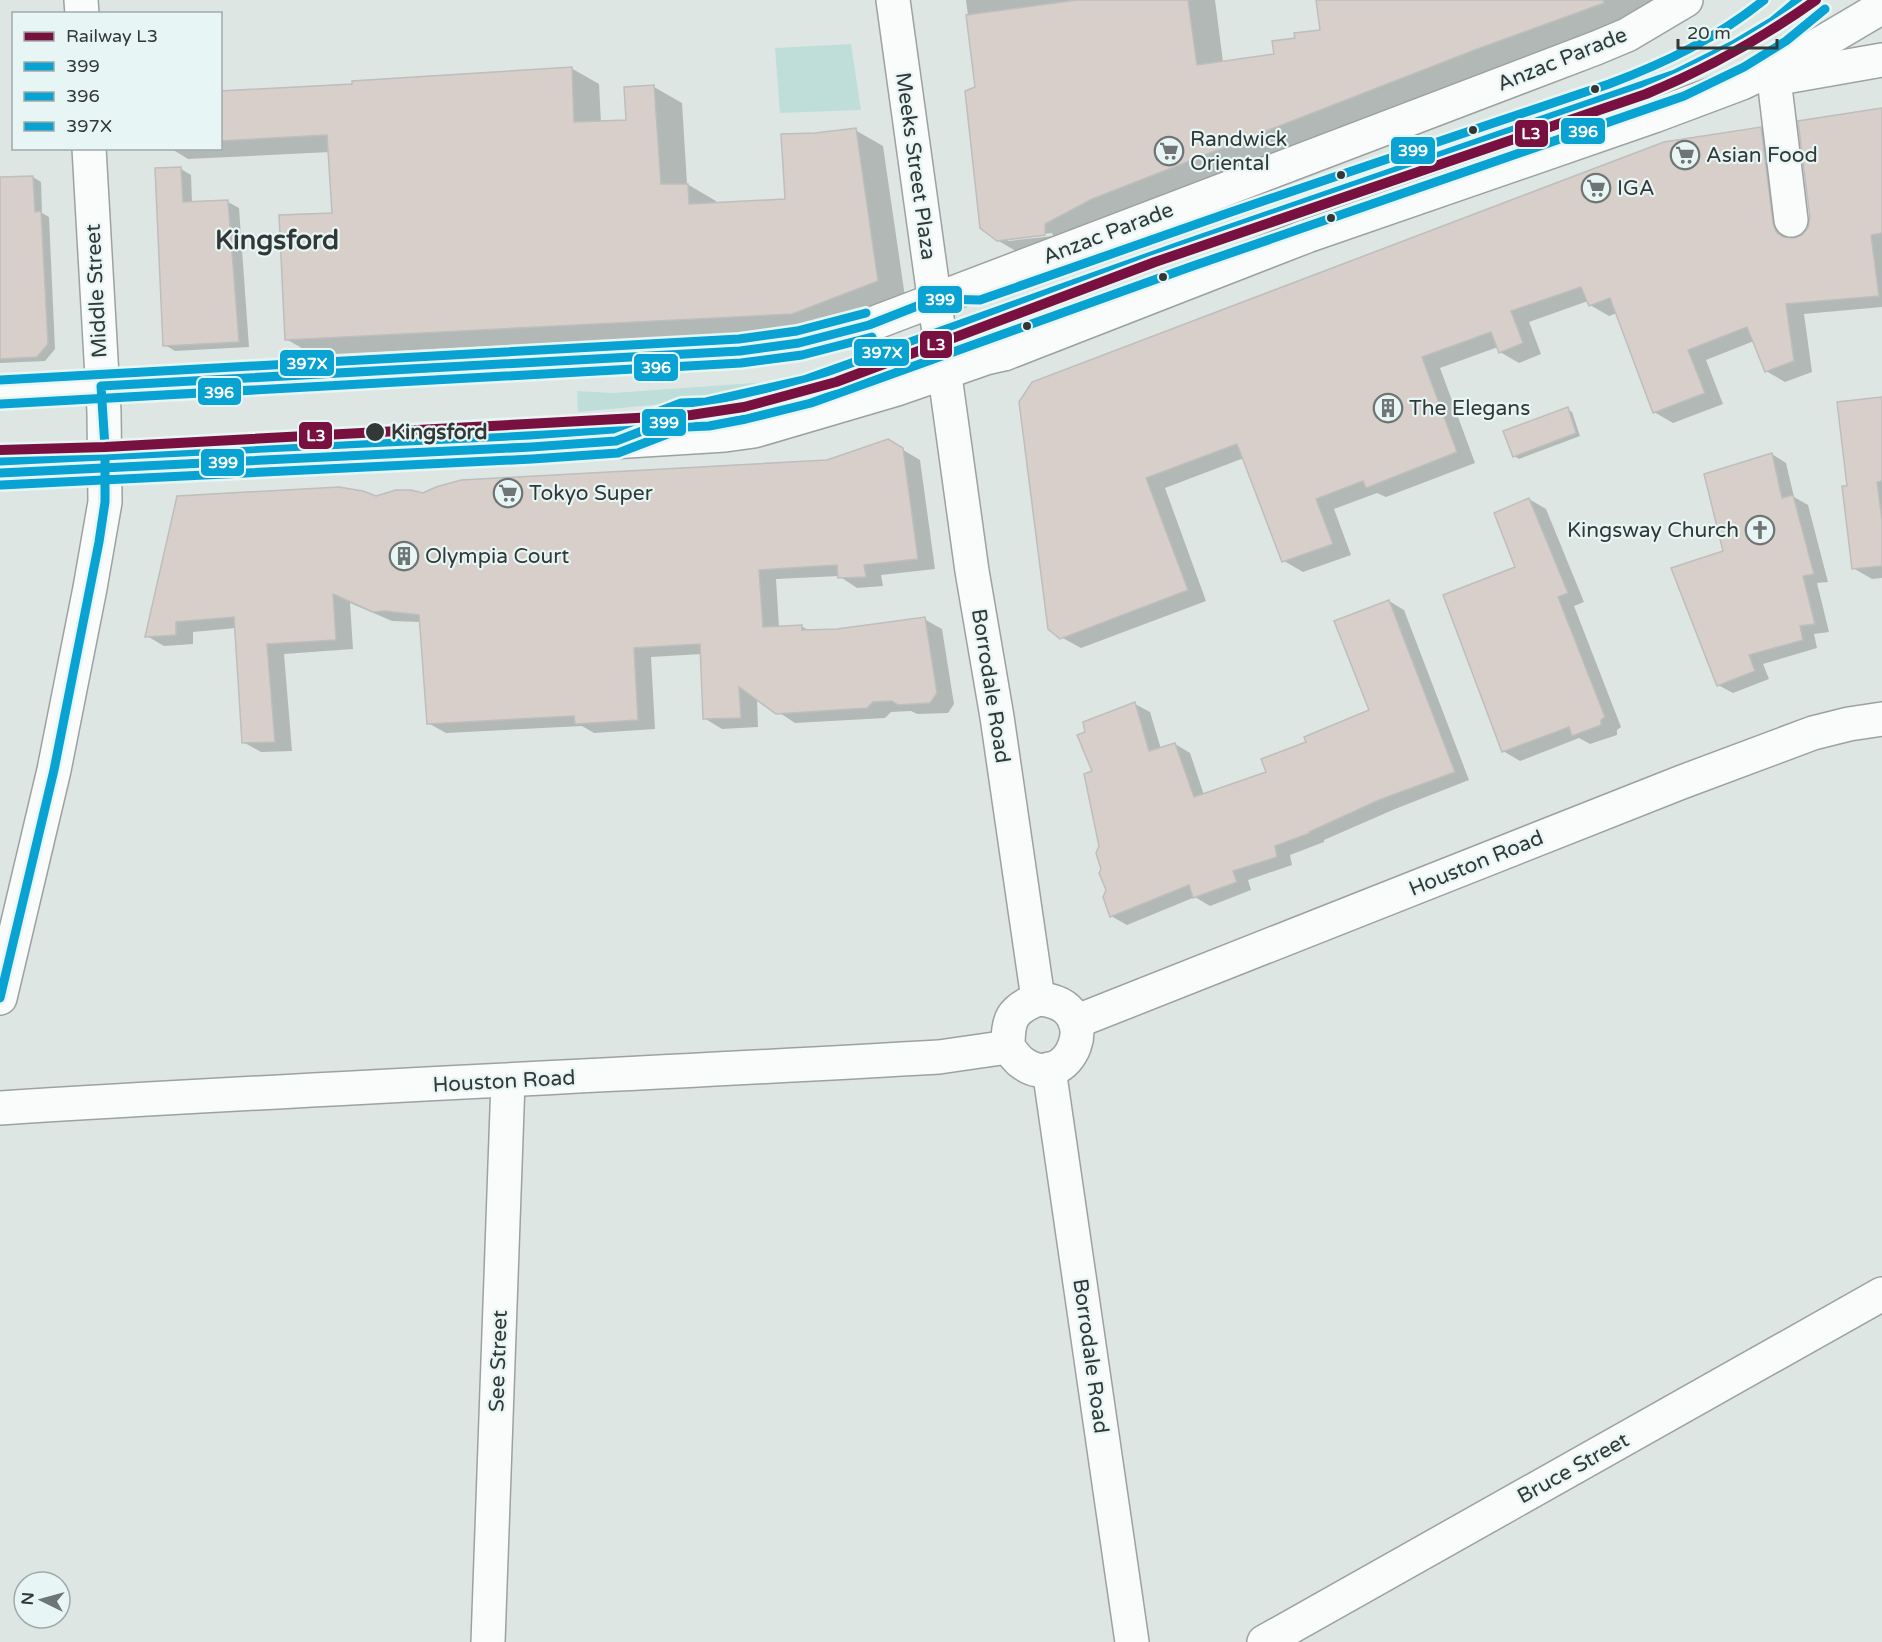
<svg xmlns="http://www.w3.org/2000/svg" width="1882" height="1642" font-family="'Varela Round',sans-serif">
  <style>
    .green { fill: #bfdeda }
    .shadow { fill: #0003; fill-rule: evenodd }
    .building { fill: #d8cfca; stroke: #bdbebd; stroke-width: 1.5 }
    .lines { fill: none; stroke-linecap: round; stroke-linejoin: round }
    .minor-casing { stroke: #9ca2a1; stroke-width: 36 }
    .major-casing { stroke: #9ca2a1; stroke-width: 36 }
    .minor { stroke: #fafbfb; stroke-width: 33 }
    .major { stroke: #fafbfb; stroke-width: 33 }
    .bus-1-casing { stroke: #e7f6f4; stroke-width: 14 }
    .bus-2-casing { stroke: #e7f6f4; stroke-width: 14 }
    .bus-3-casing { stroke: #e7f6f4; stroke-width: 14 }
    .bus-1 { stroke: #08a2d3; stroke-width: 9 }
    .bus-2 { stroke: #08a2d3; stroke-width: 9 }
    .bus-3 { stroke: #08a2d3; stroke-width: 9 }
    .rail-1-casing { stroke: #e7f6f4; stroke-width: 15 }
    .rail-1 { stroke: #781140; stroke-width: 10 }
    .bus-dot { fill: #323837; stroke: #e7f6f4; stroke-width: 2 }
    .labels { text-anchor: middle; stroke-width: 4.5; stroke-linejoin: round; paint-order: stroke }
    .street-label { font-size: 21px; fill: #323837; stroke: #e7f6f4 }
    .poi-label { font-size: 21px; fill: #323837; stroke: #e7f6f4; text-anchor: start }
    .stop-label { font-size: 21px; font-weight: bold; fill: #323837; stroke: #e7f6f4; text-anchor: start }
    .district-label { font-size: 27px; font-weight: bold; fill: #323837; stroke: #e7f6f4 }
    .line-badge { stroke: #e7f6f4; stroke-width: 2 }
    .badge-label { font-size: 16px; text-anchor: middle; font-weight: bold; fill: #fff }
  </style>
  <rect width="100%" height="100%" fill="#dee6e4"/>
  <g class="green">
    <path d="M851 44 861 110 780 113 775 48Z"/>
    <path d="M768 382V389L727 398 578 412 577 391 613 393Z"/>
  </g>
  <g class="shadow">
    <path d="M966 0H1215L1223 62 1275 55 1296 40 1322 32 1318 0H1657L1644 16 1028 258 997 240ZM1052 233 1053 236 1008 241V238Z"/>
    <path d="M571 68 599 84 601 123 628 122 654 87 682 103 687 184 716 201V204L786 200 855 130 883 146 905 297 820 329 314 355 286 339 333 215 330 152 188 159 170 148H220V92L354 85Z"/>
    <path d="M1882 109V307L1804 314 1812 372 1785 382 1766 371 1754 341 1706 360 1723 404 1673 423 1654 412 1617 313 1609 316 1590 305 1588 301 1529 322 1541 354 1519 363 1500 352 1498 347 1440 368 1475 463 1386 497 1377 493 1334 509 1351 555 1303 572 1284 561 1244 458 1165 488 1206 601 1081 648 1061 637 1020 402 1761 129 1779 139 1791 235 1793 240 1804 236Z"/>
    <path d="M181 169 191 175 192 203 228 202 239 208 249 347 175 351 165 345Z"/>
    <path d="M33 177 41 182 42 213 49 217 55 349 45 361 0 363V179Z"/>
    <path d="M1882 398V578L1872 579 1853 568 1849 487Z"/>
    <path d="M1567 409 1572 412 1580 436 1519 459 1514 456Z"/>
    <path d="M888 441 920 460 935 569 881 575 883 586 857 588 839 576 776 579 779 627 801 626 810 631 837 630 924 619 942 629 954 704 948 713 917 714 911 711 891 712 885 718 795 723 757 698 758 727 722 729 704 718 702 654 651 657 655 729 594 733 582 726 446 733 428 723 421 622 392 621 350 603 353 649 284 654 292 751 261 752 243 742 236 628 193 632V644L164 646 147 636 376 497 423 495 827 462Z"/>
    <path d="M1772 454 1786 463 1794 497 1808 505 1828 582 1817 583 1829 632 1814 634 1817 648 1763 664 1769 679 1733 693 1718 685 1725 552Z"/>
    <path d="M1529 499 1546 509 1584 602 1574 606 1621 727 1617 730V735L1590 744 1579 738 1520 761 1503 751 1517 567Z"/>
    <path d="M1389 601 1404 610 1469 780 1395 809 1324 840V842L1290 855 1292 865 1248 880 1251 890 1210 906 1195 897 1127 925 1111 916 1103 869 1094 772 1135 704 1150 712 1161 749 1175 744 1190 753 1204 795 1268 773 1308 743 1371 711Z"/>
  </g>
  <g class="building">
    <path d="M1077 0H1188L1197 65 1274 54 1272 41 1295 38 1294 33 1320 30 1316 0H1603L1604 3 1472 51 1092 199 1045 224V235L997 241 980 228 965 91 975 87 966 15Z"/>
    <path d="M572 67 574 122 626 120 624 87 654 85 661 184H688L689 204 785 199 781 134 815 133 856 128 878 281 792 314 285 340 279 215 332 213 327 135 220 141V91L352 84V81Z"/>
    <path d="M1882 108V233L1871 235 1879 296 1786 304 1794 361 1765 372 1747 327 1688 350 1705 393 1653 413 1610 298 1589 306 1581 287 1511 311 1523 343 1499 353 1491 332 1422 357 1457 452 1366 488 1363 481 1316 499 1333 544 1282 562 1237 444 1146 478 1188 590 1060 639 1048 629 1019 402 1032 382 1664 142 1761 127 1773 223 1776 232 1783 237 1794 238 1802 235 1808 228 1810 218 1798 121Z"/>
    <path d="M181 167 183 202 228 200 239 342 163 346 155 168Z"/>
    <path d="M33 176 35 212 41 211 48 344 37 357 0 359V177Z"/>
    <path d="M1882 397V481L1877 482 1882 520V566L1852 569 1842 486H1847L1837 402Z"/>
    <path d="M1568 407 1576 433 1513 457 1503 431Z"/>
    <path d="M888 439 903 448 918 559 864 565 866 577 838 578 837 565 759 570 763 627 802 625V630L837 629 925 617 937 693 930 703 898 705 892 701 873 702 867 708 776 714 739 687 741 718 703 719 700 644 634 648 638 720 575 724 574 716 427 724 419 615 385 611 373 612 333 594 336 640 267 644 275 742 242 743 234 617 176 622V635L145 637 177 496 339 487 363 491 376 496 396 490H411L423 493 436 487 461 480 827 460Z"/>
    <path d="M1772 453 1782 498 1793 495 1814 574 1803 576 1815 624 1800 626 1803 640 1749 655 1755 671 1717 686 1671 568 1723 551 1704 474Z"/>
    <path d="M1529 498 1568 593 1558 597 1605 717 1601 720V725L1572 736 1569 727 1502 752 1443 595 1515 567 1494 513Z"/>
    <path d="M1389 600 1455 772 1379 800 1309 832 1310 833 1275 846 1277 857 1233 871 1237 882 1193 898 1189 885 1110 917 1103 897 1106 890 1099 873 1101 869 1096 853 1099 846 1084 774 1092 771 1077 735 1085 732 1083 722 1135 702 1149 751 1175 743 1194 797 1266 772 1261 759 1306 742 1304 737 1369 710 1334 621Z"/>
  </g>
  <g class="lines">
    <g class="minor-casing">
      <g id="minor">
        <path d="M81 0 82 14"/>
        <path d="M893 0 972 571 997 717 1038 999"/>
        <path d="M1774 79 1791 220"/>
        <path d="M0 998 54 770 90 588 105 502 104 412 89 148"/>
        <path d="M1038 999C1110 1003 1069 1099 1021 1062 1016 1058 1012 1052 1008 1047 1008 1019 1011 1010 1038 999Z"/>
        <path d="M1075 1022 1682 782 1813 733 1849 724 1882 719"/>
        <path d="M1049 1069 1132 1642"/>
        <path d="M0 1108C313 1088 626 1075 939 1057L1008 1047"/>
        <path d="M488 1642 508 1081"/>
        <path d="M1264 1642 1882 1294"/>
      </g>
    </g>
    <g class="major-casing">
      <g id="major">
        <path d="M1774 79 1882 60"/>
        <path d="M0 392 740 351 799 343 869 325 1596 48 1627 35 1686 0"/>
        <path d="M0 473 531 447 725 435 754 431 846 404 897 389 986 358 1004 354 1307 236 1654 116 1742 83 1806 52 1882 7"/>
      </g>
    </g>
    <use href="#minor" class="minor"/>
    <use href="#major" class="major"/>
    <g class="bus-1-casing">
      <g id="bus-1">
        <path d="M0 473 531 447 616 441 684 415 707 414 774 401 879 367"/>
        <path d="M0 998 54 770 99 542 105 502V447L101 386 740 351 799 343 869 325 935 299 980 300 1231 212 1609 84C1665 63 1717 38 1764 0"/>
      </g>
    </g>
    <g class="bus-2-casing">
      <g id="bus-2">
        <path d="M1 404 741 363 802 355 872 337"/>
        <path d="M1 485 532 459 618 453 686 427 709 426 746 419 811 403 1190 267 1684 96 1744 67 1786 41 1825 9"/>
      </g>
    </g>
    <g class="bus-3-casing">
      <g id="bus-3">
        <path d="M0 380 739 339 797 331 866 313"/>
        <path d="M0 461 530 435 613 429 681 403 706 402 804 380 1182 245 1675 74 1733 45 1773 21 1798 0"/>
      </g>
    </g>
    <use href="#bus-1" class="bus-1"/>
    <use href="#bus-2" class="bus-2"/>
    <use href="#bus-3" class="bus-3"/>
    <g class="rail-1-casing">
      <path id="rail-1" d="M0 450 105 447 691 415 744 407 836 382 1155 262 1646 94C1707 69 1763 38 1816 0"/>
    </g>
    <use href="#rail-1" class="rail-1"/>
  </g>
  <defs>
    <g id="supermarket-ring" transform="scale(1.5)"><circle r="9.5" fill="#e7f6f4" stroke="#6e7574" stroke-width="1.5"/><path d="M-6-5.5h2.5l.6 2H6L4.5 2H-2.5L-4.4-4H-6ZM-1.5 3.2a1.3 1.3 0 1 0 .1 0ZM3 3.2a1.3 1.3 0 1 0 .1 0Z" fill="#6e7574"/></g>
    <g id="building-ring" transform="scale(1.5)"><circle r="9.5" fill="#e7f6f4" stroke="#6e7574" stroke-width="1.5"/><path d="M-4-6H4V6H1V3H-1V6H-4ZM-2.5-4.3h1.7v1.8h-1.7ZM.8-4.3h1.7v1.8H.8ZM-2.5-1h1.7V.8h-1.7ZM.8-1h1.7V.8H.8Z" fill="#6e7574"/></g>
    <g id="church-ring" transform="scale(1.5)"><circle r="9.5" fill="#e7f6f4" stroke="#6e7574" stroke-width="1.5"/><path d="M-1.2-6h2.4v3.5h3.3v2.4h-3.3V6h-2.4V-.1h-3.3v-2.4h3.3Z" fill="#6e7574"/></g>
  </defs>
  <g fill-rule="evenodd">
    <use href="#supermarket-ring" x="1169" y="151"/>
    <use href="#supermarket-ring" x="1685" y="155"/>
    <use href="#supermarket-ring" x="1596" y="188"/>
    <use href="#building-ring" x="1388" y="408"/>
    <use href="#supermarket-ring" x="508" y="493"/>
    <use href="#church-ring" x="1760" y="530"/>
    <use href="#building-ring" x="404" y="556"/>
  </g>
  <g class="bus-dot">
    <circle cx="1595" cy="89" r="5"/>
    <circle cx="1473" cy="130" r="5"/>
    <circle cx="1341" cy="175" r="5"/>
    <circle cx="1331" cy="218" r="5"/>
    <circle cx="1163" cy="277" r="5"/>
    <circle cx="1027" cy="326" r="5"/>
    <circle cx="375" cy="432" r="10"/>
  </g>
  <g class="labels">
    <g class="street-label">
      <text transform="translate(1562 59) rotate(-22)" y="7">Anzac Parade</text>
      <text transform="translate(916 166) rotate(82)" y="7">Meeks Street Plaza</text>
      <text transform="translate(1108 233) rotate(-21)" y="7">Anzac Parade</text>
      <text transform="translate(96 291) rotate(-93)" y="7">Middle Street</text>
      <text transform="translate(991 686) rotate(81)" y="7">Borrodale Road</text>
      <text transform="translate(1476 863) rotate(-22)" y="7">Houston Road</text>
      <text transform="translate(504 1081) rotate(-3)" y="7">Houston Road</text>
      <text transform="translate(1091 1356) rotate(82)" y="7">Borrodale Road</text>
      <text transform="translate(498 1361) rotate(-88)" y="7">See Street</text>
      <text transform="translate(1573 1468) rotate(-29)" y="7">Bruce Street</text>
    </g>
    <g class="poi-label">
      <text x="1190" y="146">Randwick<tspan x="1190" dy="24">Oriental</tspan></text>
      <text x="1706" y="162">Asian Food</text>
      <text x="1617" y="195">IGA</text>
      <text x="1409" y="415">The Elegans</text>
      <text x="529" y="500">Tokyo Super</text>
      <text x="1739" y="537" text-anchor="end">Kingsway Church</text>
      <text x="425" y="563">Olympia Court</text>
    </g>
    <g class="stop-label">
      <text x="391" y="439">Kingsford</text>
    </g>
    <g class="district-label">
      <text x="277" y="249">Kingsford</text>
    </g>
  </g>
  <g class="line-badge">
    <rect x="1560" y="117" width="46" height="28" rx="6" fill="#08a2d3"/>
    <rect x="1514" y="119" width="35" height="29" rx="6" fill="#781140"/>
    <rect x="1390" y="136" width="46" height="29" rx="6" fill="#08a2d3"/>
    <rect x="917" y="285" width="46" height="29" rx="6" fill="#08a2d3"/>
    <rect x="919" y="330" width="34" height="29" rx="6" fill="#781140"/>
    <rect x="853" y="338" width="57" height="29" rx="6" fill="#08a2d3"/>
    <rect x="279" y="349" width="56" height="28" rx="6" fill="#08a2d3"/>
    <rect x="633" y="353" width="46" height="29" rx="6" fill="#08a2d3"/>
    <rect x="197" y="377" width="45" height="29" rx="6" fill="#08a2d3"/>
    <rect x="641" y="408" width="46" height="29" rx="6" fill="#08a2d3"/>
    <rect x="298" y="421" width="35" height="29" rx="6" fill="#781140"/>
    <rect x="200" y="448" width="45" height="29" rx="6" fill="#08a2d3"/>
  </g>
  <g class="badge-label">
    <text x="1583" y="137">396</text>
    <text x="1531" y="139">L3</text>
    <text x="1413" y="156">399</text>
    <text x="940" y="305">399</text>
    <text x="936" y="350">L3</text>
    <text x="882" y="358">397X</text>
    <text x="307" y="369">397X</text>
    <text x="656" y="373">396</text>
    <text x="219" y="398">396</text>
    <text x="664" y="428">399</text>
    <text x="316" y="441">L3</text>
    <text x="223" y="468">399</text>
  </g>
  <rect x="12" y="12" width="210" height="138" fill="#e7f6f4" stroke="#9faaa8" stroke-width="1.5"/>
  <rect x="24" y="32" width="30" height="9" fill="#781140" stroke="#9faaa8" stroke-width="1.5"/>
  <text x="66" y="42" font-size="18" fill="#323837">Railway L3</text>
  <rect x="24" y="62" width="30" height="9" fill="#08a2d3" stroke="#9faaa8" stroke-width="1.5"/>
  <text x="66" y="72" font-size="18" fill="#323837">399</text>
  <rect x="24" y="92" width="30" height="9" fill="#08a2d3" stroke="#9faaa8" stroke-width="1.5"/>
  <text x="66" y="102" font-size="18" fill="#323837">396</text>
  <rect x="24" y="122" width="30" height="9" fill="#08a2d3" stroke="#9faaa8" stroke-width="1.5"/>
  <text x="66" y="132" font-size="18" fill="#323837">397X</text>
  <g transform="translate(42 1600) rotate(275)"><circle r="28" fill="#e7f6f4" stroke="#9faaa8" stroke-width="1.5"/>
  <path d="M0-4.5L10 22L0 15L-10 22Z" fill="#6e7574"/>
  <text y="-9" font-size="16" font-weight="bold" text-anchor="middle" fill="#323837">N</text>
  </g>
  <path d="M1678 39v9h99v-9" fill="none" stroke="#323837" stroke-width="3"/>
  <text x="1687" y="39" font-size="18" fill="#323837" stroke="#e7f6f4" stroke-width="4.5" paint-order="stroke">20 m</text>
</svg>
